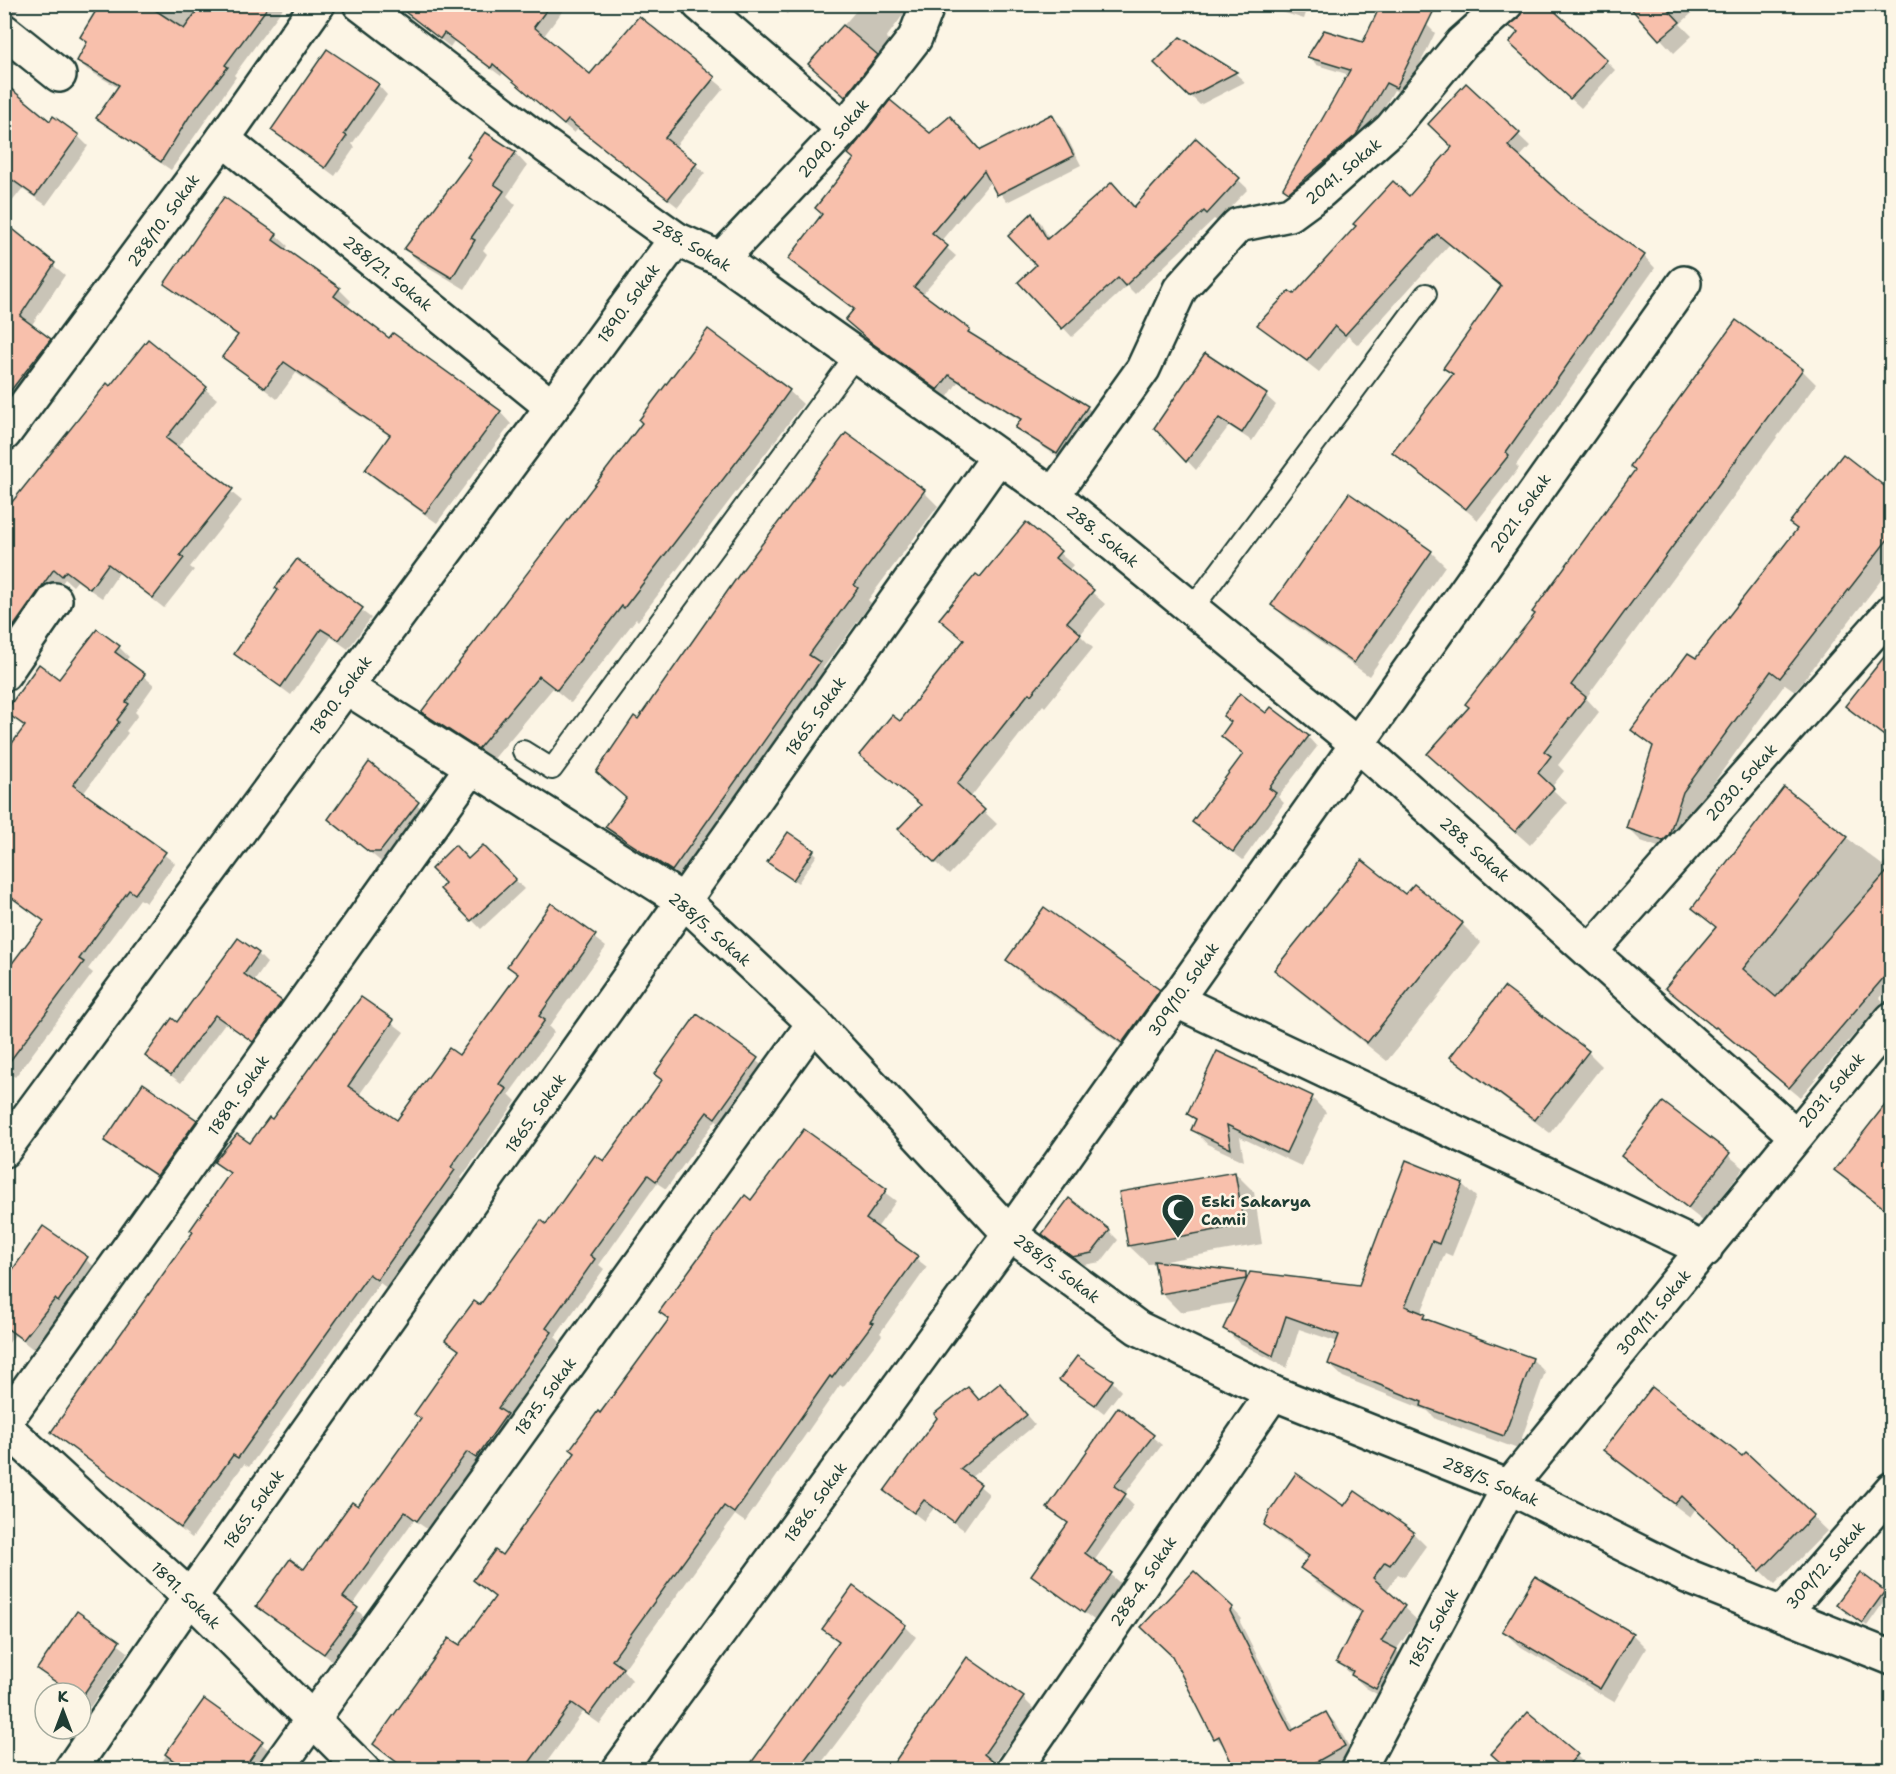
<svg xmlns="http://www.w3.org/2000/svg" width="1896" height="1774" font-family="'Shantell Sans',sans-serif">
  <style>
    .shadow { fill: #0003 }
    .building { fill: #f8c0ac; stroke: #1f3d34; stroke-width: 1.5 }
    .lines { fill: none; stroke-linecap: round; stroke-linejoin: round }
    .lane-casing { stroke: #1f3d34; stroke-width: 24 }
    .street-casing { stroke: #1f3d34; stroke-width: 38 }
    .secondary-casing { stroke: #1f3d34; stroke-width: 38 }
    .lane { stroke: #fcf5e5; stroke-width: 20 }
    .street { stroke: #fcf5e5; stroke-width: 33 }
    .secondary { stroke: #fcf5e5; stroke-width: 33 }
    .labels { text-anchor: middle; stroke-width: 5; stroke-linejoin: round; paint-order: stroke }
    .street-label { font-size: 16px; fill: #1f3d34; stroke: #fcf5e5 }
    .poi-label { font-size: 16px; font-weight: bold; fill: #1f3d34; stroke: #fcf5e5; text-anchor: start }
  </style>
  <rect width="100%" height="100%" fill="#fcf5e5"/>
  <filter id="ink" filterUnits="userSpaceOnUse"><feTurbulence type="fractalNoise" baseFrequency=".0167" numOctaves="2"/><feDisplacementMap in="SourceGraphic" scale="12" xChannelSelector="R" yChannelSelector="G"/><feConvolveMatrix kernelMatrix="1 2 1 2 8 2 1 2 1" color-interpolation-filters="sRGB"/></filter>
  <g filter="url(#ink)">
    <g class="shadow">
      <path d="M4 4H22L11 20 4 15Z"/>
      <path d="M102 4H286L234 75 236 77 171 170 108 127 98 118 119 88 88 70 78 61 88 43Z"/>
      <path d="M397 4H568L543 37 590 76 639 18 724 88 675 147 705 173 678 207 578 129 574 133 503 73 501 76 454 41 450 47Z"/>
      <path d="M775 4H794L787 14Z"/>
      <path d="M862 4H911L886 38 900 51 856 106 810 64Z"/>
      <path d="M1257 4H1309L1304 19Z"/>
      <path d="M1385 4 1427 25 1435 33 1405 95 1394 90 1364 143 1293 196 1285 188 1350 75 1317 65 1309 57 1364 44Z"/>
      <path d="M1470 4H1497L1486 14Z"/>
      <path d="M1629 4H1702L1680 24 1692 36 1674 53Z"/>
      <path d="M1180 39 1236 74 1245 82 1200 105 1157 63Z"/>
      <path d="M1520 52 1606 61 1615 70 1581 108Z"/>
      <path d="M4 85 50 123 78 136 88 146 46 205 22 189 4 212Z"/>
      <path d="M378 85 387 95 352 144 355 147 335 176 273 130Z"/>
      <path d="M1466 85 1530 146 1519 158 1570 203 1644 256 1655 268 1516 465 1519 468 1478 520 1394 452 1453 375 1445 367 1502 287 1449 245 1358 345 1348 336 1319 372 1259 325 1409 199 1454 147Z"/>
      <path d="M1052 115 1060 124 1081 165 1007 202 991 181 940 242 956 256 922 295 977 339 1087 407 1096 416 1066 462 1026 436 1017 428 1021 421 958 382 947 398 882 352 855 329V310L790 259 930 135 980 152Z"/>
      <path d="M1197 140 1248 189 1217 221 1214 219 1135 294 1127 286 1072 337 1021 282 1038 265 1032 215 1041 223 1049 239 1134 208Z"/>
      <path d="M515 153 527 166 507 196 516 205 483 250 487 254 465 289 418 261 406 249Z"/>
      <path d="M4 224 65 275 31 326 61 350 4 423Z"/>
      <path d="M276 235 288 246 285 250 339 289 351 301 346 308 389 340 500 412 511 424 437 523 379 482 367 470 391 437 296 373 277 399 224 357 239 337 178 295 166 284Z"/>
      <path d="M709 331 789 391 803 404 638 621 636 619 571 703 553 688 492 761 436 725 423 712 644 423Z"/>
      <path d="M148 341 217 399 177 448 242 501 190 567 194 570 164 608 119 573 102 598 77 581 73 586 65 579 4 667V515Z"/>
      <path d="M1205 355 1266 396 1276 405 1252 441 1229 426 1196 470 1156 428Z"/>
      <path d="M1802 370 1816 384 1586 698 1599 712 1558 765 1564 771 1551 788 1567 803 1530 845 1443 768 1471 708Z"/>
      <path d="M924 492 938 506 868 600 871 603 823 668 833 677 686 884 621 841 607 827 627 799 598 772 638 721Z"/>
      <path d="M1892 494V566L1795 691 1785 684 1697 806 1682 849 1678 854 1641 841 1627 827 1654 749 1633 730Z"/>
      <path d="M1026 524 1073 565 1068 571 1105 604 1080 635 1093 648 1045 707 1043 705 970 798 997 824 949 875 913 842 921 806 861 755 901 724 965 642 941 619 980 579Z"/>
      <path d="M1431 552 1445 566 1369 676 1287 619 1273 605Z"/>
      <path d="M297 561 371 618 348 649 331 637 291 695 236 654Z"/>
      <path d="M119 647 129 657 125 661 154 685 135 712 138 715 126 731 128 733 83 794 175 863 146 903 140 899 88 969 93 973 15 1077 4 1069V977L44 922 30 909 25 728 12 715 60 681Z"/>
      <path d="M1892 653V743L1847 706Z"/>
      <path d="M1267 715 1308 737 1317 747 1278 797 1284 803 1243 860 1194 822 1244 755 1223 736Z"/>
      <path d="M369 764 427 813 385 865 330 819Z"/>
      <path d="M1784 789 1882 865 1892 855V985L1880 998 1883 1001 1800 1097 1667 988 1717 928 1694 908Z"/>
      <path d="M483 847 524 889 481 929 442 889Z"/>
      <path d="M813 851 817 855 798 883 773 866Z"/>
      <path d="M1414 886 1462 924 1481 943 1387 1061 1295 988 1276 970 1405 896Z"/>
      <path d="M551 905 606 947 549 1027 554 1032 509 1094 516 1101 461 1178 464 1181 388 1289 380 1283 249 1467 244 1464 192 1538 53 1432 194 1232 231 1175 216 1161 250 1145 272 1121 361 999 404 1032 359 1095 397 1122 459 1057 518 975 509 966Z"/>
      <path d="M258 954 267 963 253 983 290 1012 263 1050 225 1023 181 1083 157 1065 147 1056 177 1024Z"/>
      <path d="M1008 960 1159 991 1173 1005 1137 1056 1022 974Z"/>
      <path d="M698 1017 767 1069 725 1126 716 1120 666 1189 657 1183 599 1265 604 1269 555 1337 560 1342 507 1417 515 1425 485 1466 477 1460 427 1529 414 1520 352 1606 366 1618 334 1662 258 1605 304 1571 358 1508 422 1420 416 1414 460 1352 447 1340 480 1308 546 1226 604 1163 663 1081Z"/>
      <path d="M1588 1052 1602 1066 1550 1133 1467 1071 1452 1056Z"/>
      <path d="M1218 1053 1312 1098 1326 1112 1301 1166 1240 1137 1244 1161 1207 1144 1193 1129 1197 1122 1188 1114Z"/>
      <path d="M1892 1098V1216L1836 1170Z"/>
      <path d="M1664 1104 1744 1168 1703 1221 1638 1170 1623 1156Z"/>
      <path d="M195 1120 204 1129 167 1184 116 1150 106 1141Z"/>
      <path d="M804 1131 896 1201 877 1228 927 1267 880 1333 882 1335 843 1387 840 1385 745 1522 735 1515 623 1670 632 1680 600 1724 583 1712 541 1770H405L375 1744 460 1647 496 1598 475 1580 502 1557 577 1454 601 1415 669 1320 661 1312 752 1202Z"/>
      <path d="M1235 1173 1254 1192 1262 1244 1160 1262 1245 1273 1249 1277 1360 1286 1462 1184 1476 1197 1452 1256 1445 1253 1421 1313 1432 1323 1532 1359 1545 1372 1518 1449 1436 1419 1428 1411 1343 1377 1329 1364 1338 1342 1299 1329 1287 1368 1238 1342 1225 1329 1237 1302 1180 1312 1161 1293 1156 1263 1148 1264 1129 1246Z"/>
      <path d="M43 1228 97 1268 68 1310 64 1308 33 1349 15 1335 4 1349V1284Z"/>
      <path d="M1109 1231 1118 1240 1101 1262 1083 1265 1044 1234Z"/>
      <path d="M1061 1380 1112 1381 1121 1391 1104 1413Z"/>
      <path d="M1000 1385 1035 1425 970 1478 989 1494 964 1530 934 1508 924 1521 886 1491 968 1389 980 1401Z"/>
      <path d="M1118 1409 1162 1445 1124 1495 1134 1505 1094 1561 1120 1583 1094 1620 1033 1574 1069 1524 1049 1508Z"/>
      <path d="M1605 1450 1742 1458 1746 1454 1827 1531 1775 1584 1696 1508 1690 1517 1620 1464Z"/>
      <path d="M1345 1508 1413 1533 1426 1546 1404 1577 1398 1574 1386 1591 1417 1620 1396 1650 1409 1663 1389 1701 1366 1688 1338 1662 1362 1614 1315 1581 1302 1568 1309 1559 1279 1538 1266 1525Z"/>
      <path d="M1884 1592 1888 1596 1867 1626 1842 1608Z"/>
      <path d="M1232 1608 1242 1619 1240 1622 1295 1731 1326 1713 1336 1724 1355 1757 1331 1770H1236L1226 1748 1216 1738 1174 1656Z"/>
      <path d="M78 1614 128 1652 90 1707 81 1701V1693H70L39 1669Z"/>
      <path d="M905 1626 916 1637 816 1770H748L840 1643 824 1629Z"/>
      <path d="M1503 1631 1632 1634 1646 1648 1614 1702 1518 1645Z"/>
      <path d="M1023 1698 1034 1709 993 1765 995 1770H890Z"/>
      <path d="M205 1701 273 1753 261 1770H156Z"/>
      <path d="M1576 1755 1586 1765 1581 1770H1510Z"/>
      <path d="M705 1765 712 1770H702Z"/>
    </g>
    <g class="building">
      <path d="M100 4H146L184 29 202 4H270L225 65 228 67 189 117 161 162 96 118 119 85 77 61 87 42 80 37Z"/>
      <path d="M395 4H551L534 27 590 74 639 16 715 77 665 138 697 163 668 199 568 120 564 125 493 64 491 68 444 33 440 39Z"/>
      <path d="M1381 4H1437L1396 88 1386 83 1356 135 1289 192 1283 188 1350 70 1307 57 1324 30 1363 42Z"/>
      <path d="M1524 4H1547L1607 60 1570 99 1509 43 1518 32 1509 26 1519 18Z"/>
      <path d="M1627 4H1663L1680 22 1659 40Z"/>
      <path d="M843 25 878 55 845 97 808 64Z"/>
      <path d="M1180 37 1237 72 1189 97 1154 63Z"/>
      <path d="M327 49 379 84 344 134 347 136 325 168 271 130Z"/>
      <path d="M4 83 50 121 53 116 79 135 35 196 4 174Z"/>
      <path d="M1466 83 1520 133 1508 146 1570 202 1645 255 1506 452 1509 455 1466 509 1392 452 1453 374 1443 368 1501 286 1437 234 1345 335 1335 326 1307 361 1257 325 1289 291 1294 294 1356 226 1353 224 1393 181 1409 196 1452 147 1428 124Z"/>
      <path d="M890 100 930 133 950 116 980 150 1052 114 1074 156 997 195 984 171 932 233 948 246 914 287 970 329 968 332 1088 406 1057 454 1015 428 1021 419 949 375 938 390 872 343 845 320 854 309 788 259 822 214 815 208 854 159 848 154Z"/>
      <path d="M485 132 516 152 494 184 504 191 471 238 475 240 452 278 404 249 471 159 467 157Z"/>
      <path d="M1196 138 1240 178 1207 214 1204 211 1125 286 1118 278 1062 329 1018 282 1036 265 1008 236 1032 213 1047 239 1112 182 1134 207Z"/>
      <path d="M224 197 277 234 273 240 340 288 334 296 389 338 393 333 501 411 425 513 365 470 390 435 284 362 265 388 222 357 238 335 164 284Z"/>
      <path d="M4 222 55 263 20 316 51 339 4 399Z"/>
      <path d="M1736 320 1803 369 1571 685 1586 697 1544 751 1551 756 1538 773 1554 788 1515 832 1427 754 1469 707 1465 704 1535 614 1532 612 1635 470 1630 466Z"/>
      <path d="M708 329 790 390 761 430 624 608 622 606 557 690 539 676 478 749 421 712 642 423 639 420Z"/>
      <path d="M148 339 207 387 166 438 233 489 180 555 184 558 153 598 108 564 90 589 66 571 62 576 54 569 4 640V512L107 383 110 386Z"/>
      <path d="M1205 353 1267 394 1242 433 1219 418 1186 462 1154 428Z"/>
      <path d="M846 433 925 490 854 585 858 588 809 655 820 662 672 871 605 827 626 798 596 772 634 716 638 719 743 569Z"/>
      <path d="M1843 454 1892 492V534L1780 678 1771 671 1683 792 1669 835 1663 841 1626 828 1653 746 1631 730 1688 653 1696 658 1797 529 1789 523Z"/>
      <path d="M1349 493 1432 551 1354 663 1271 605Z"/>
      <path d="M1026 522 1061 551 1055 558 1094 590 1067 622 1081 634 1031 695 1029 693 957 784 985 810 935 863 898 829 921 805 859 755 892 715 900 721 964 640 939 619 976 574 980 577Z"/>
      <path d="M297 559 363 608 339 640 321 629 281 687 234 654 278 590 275 588Z"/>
      <path d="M97 629 120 646 115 652 145 674 126 702 129 704 117 720 119 722 73 785 166 852 135 894 129 890 79 959 84 962 4 1069V974L44 921 4 892V754L25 726 5 712 39 664 59 679Z"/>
      <path d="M1892 647V742L1845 706Z"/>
      <path d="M1240 693 1266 713 1271 707 1309 736 1269 788 1276 793 1233 852 1192 822 1243 754 1221 736 1231 722 1223 716Z"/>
      <path d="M369 762 419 802 380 852H369L328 819Z"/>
      <path d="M1784 787 1848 837 1743 969 1776 997 1892 866V968L1789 1088 1716 1027 1715 1028 1665 988 1716 927 1692 908Z"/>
      <path d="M788 832 814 850 793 880 767 862Z"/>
      <path d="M455 845 468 859 483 845 516 879 471 921 440 889 445 883 431 869Z"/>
      <path d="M1362 860 1405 894 1414 884 1463 923 1367 1043 1274 970Z"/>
      <path d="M551 903 596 935 539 1016 545 1020 499 1084 507 1089 451 1167 455 1170 377 1280 369 1274 238 1458 233 1455 181 1528 51 1432 193 1232 190 1230 230 1173 214 1162 237 1134 250 1143 269 1117 272 1119 361 997 394 1020 348 1086 397 1120 449 1048 459 1055 518 974 507 966Z"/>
      <path d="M1044 907 1160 990 1122 1043 1006 960Z"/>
      <path d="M238 938 259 953 244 974 282 1001 253 1042 215 1015 171 1075 145 1056 172 1018 177 1022Z"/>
      <path d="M1504 987 1589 1051 1535 1120 1450 1057Z"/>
      <path d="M697 1014 758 1058 715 1118 707 1112 656 1181 648 1175 590 1255 595 1259 546 1328 552 1332 498 1408 507 1414 476 1458 467 1452 417 1521 405 1512 343 1597 358 1608 324 1654 256 1606 290 1559 304 1569 352 1502 358 1506 421 1419 414 1414 459 1350 445 1340 474 1301 480 1305 541 1220 546 1224 595 1155 604 1161 662 1080 654 1074Z"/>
      <path d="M1217 1051 1313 1096 1286 1153 1227 1125 1231 1149 1191 1130 1196 1119 1187 1114Z"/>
      <path d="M143 1083 197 1120 157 1176 104 1141Z"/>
      <path d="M1892 1096V1214L1834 1170Z"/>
      <path d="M1663 1102 1730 1153 1688 1208 1621 1156Z"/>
      <path d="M804 1129 887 1189 866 1219 918 1256 870 1322 873 1323 832 1378 830 1376 734 1513 724 1506 612 1660 623 1668 589 1715 572 1703 524 1770H407L373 1744 449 1638 460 1645 495 1597 473 1580 495 1550 502 1555 575 1453 570 1449 598 1411 600 1413 669 1319 659 1312 693 1265 745 1195 751 1200Z"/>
      <path d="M1406 1160 1463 1183 1439 1244 1432 1241 1405 1306 1425 1314 1423 1318 1533 1358 1504 1436 1421 1406 1422 1402 1328 1364 1339 1335 1286 1316 1273 1356 1223 1329 1250 1272 1359 1285Z"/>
      <path d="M1235 1172 1244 1225 1128 1246 1119 1192Z"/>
      <path d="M1069 1198 1110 1230 1092 1253 1072 1257 1042 1234Z"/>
      <path d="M43 1226 88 1257 58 1302 55 1299 23 1340 4 1326V1282Z"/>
      <path d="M1154 1261 1246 1272V1279L1160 1294Z"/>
      <path d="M1077 1356 1113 1380 1095 1405 1059 1380Z"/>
      <path d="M1000 1383 1027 1415 960 1469 981 1484 954 1522 924 1500 914 1513 884 1491 937 1418 934 1414 968 1387 979 1400Z"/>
      <path d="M1652 1387 1742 1456 1746 1452 1814 1515 1760 1571 1682 1496 1675 1504 1603 1450Z"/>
      <path d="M1118 1407 1154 1435 1114 1486 1126 1494 1085 1553 1112 1573 1084 1613 1031 1575 1068 1523 1047 1508Z"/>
      <path d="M1296 1473 1344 1506 1355 1491 1414 1532 1390 1565 1385 1562 1373 1578 1405 1606 1381 1641 1397 1649 1376 1689 1351 1675 1353 1671 1336 1662 1362 1611 1300 1568 1309 1556 1264 1525 1270 1511Z"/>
      <path d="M1194 1571 1233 1607 1230 1611 1291 1731 1326 1712 1345 1746 1302 1770H1235L1219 1736 1214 1739 1172 1656 1141 1627Z"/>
      <path d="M1860 1572 1885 1591 1862 1623 1836 1604Z"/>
      <path d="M1535 1576 1633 1633 1600 1689 1502 1631Z"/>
      <path d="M853 1586 906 1625 797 1770H746L839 1641 822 1629Z"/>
      <path d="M77 1611 120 1641 81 1698V1693H72L37 1669Z"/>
      <path d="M967 1657 1024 1697 984 1754 997 1765 995 1770H889Z"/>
      <path d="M204 1699 263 1741 243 1770H186L165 1754Z"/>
      <path d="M1528 1712 1578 1754 1564 1770H1509L1491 1754Z"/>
    </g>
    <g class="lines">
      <g class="lane-casing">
        <g id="lane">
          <path d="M1192 609 1426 294"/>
          <path d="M523 751 552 769 856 355"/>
        </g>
      </g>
      <g class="street-casing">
        <g id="street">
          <path d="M360 4 546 146 676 239 721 259 1053 495 1356 743 1794 1134"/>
          <path d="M699 4 844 129"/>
          <path d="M4 31 59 75"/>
          <path d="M223 139 552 407"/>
          <path d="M721 259 844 129 915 38 928 4"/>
          <path d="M4 434 223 139 318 4"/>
          <path d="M1053 495 1143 369 1180 289 1238 225 1290 214 1320 192 1391 129 1462 43 1506 4"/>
          <path d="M4 674 55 600"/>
          <path d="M346 687 685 902 814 1023 1010 1234"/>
          <path d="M1590 952 1892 611"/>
          <path d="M1175 1000 1705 1250"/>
          <path d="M4 1150 676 239"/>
          <path d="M4 1423 472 767"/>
          <path d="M4 1426 190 1597 363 1770"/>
          <path d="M1783 1614 1892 1489"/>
          <path d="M71 1770 190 1597 998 457"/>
          <path d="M276 1770 814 1023"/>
          <path d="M619 1770 1010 1234 1684 283"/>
          <path d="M1014 1770 1273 1393"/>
          <path d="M1358 1770 1509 1487 1892 1019"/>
        </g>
      </g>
      <g class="secondary-casing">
        <path id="secondary" d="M1010 1234 1138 1328 1273 1393 1509 1487 1687 1576 1892 1658"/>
      </g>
      <use href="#lane" class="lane"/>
      <use href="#street" class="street"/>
      <use href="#secondary" class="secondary"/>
    </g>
  </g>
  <defs>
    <g id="mosque-pin" transform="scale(1.725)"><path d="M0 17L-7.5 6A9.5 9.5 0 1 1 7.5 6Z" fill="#1f3d34" stroke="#fcf5e5"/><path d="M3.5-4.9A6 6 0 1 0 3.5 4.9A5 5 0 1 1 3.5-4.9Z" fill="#fff"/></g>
  </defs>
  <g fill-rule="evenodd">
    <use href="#mosque-pin" x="1178" y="1210"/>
  </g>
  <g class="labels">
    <g class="street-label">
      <text transform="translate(833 138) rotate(-49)" y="6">2040. Sokak</text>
      <text transform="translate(1343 171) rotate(-40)" y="6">2041. Sokak</text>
      <text transform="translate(163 220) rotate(-54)" y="6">288/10. Sokak</text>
      <text transform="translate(692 245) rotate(30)" y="6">288. Sokak</text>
      <text transform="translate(388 273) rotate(39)" y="6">288/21. Sokak</text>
      <text transform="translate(628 303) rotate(-54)" y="6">1890. Sokak</text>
      <text transform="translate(1520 513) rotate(-55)" y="6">2021. Sokak</text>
      <text transform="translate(1103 536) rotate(39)" y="6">288. Sokak</text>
      <text transform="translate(340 695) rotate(-54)" y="6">1890. Sokak</text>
      <text transform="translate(815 716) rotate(-55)" y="6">1865. Sokak</text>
      <text transform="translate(1741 782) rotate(-48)" y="6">2030. Sokak</text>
      <text transform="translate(1475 849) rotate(42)" y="6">288. Sokak</text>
      <text transform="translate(710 929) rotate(41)" y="6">288/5. Sokak</text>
      <text transform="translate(1183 989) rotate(-55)" y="6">309/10. Sokak</text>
      <text transform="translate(1831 1090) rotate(-50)" y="6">2031. Sokak</text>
      <text transform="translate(238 1095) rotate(-55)" y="6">1889. Sokak</text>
      <text transform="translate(535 1113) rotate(-55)" y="6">1865. Sokak</text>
      <text transform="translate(1057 1268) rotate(37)" y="6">288/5. Sokak</text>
      <text transform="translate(1653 1312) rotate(-50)" y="6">309/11. Sokak</text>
      <text transform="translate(545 1396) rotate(-54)" y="6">1875. Sokak</text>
      <text transform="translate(1491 1481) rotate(23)" y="6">288/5. Sokak</text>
      <text transform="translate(815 1502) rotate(-54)" y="6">1886. Sokak</text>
      <text transform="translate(253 1509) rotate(-55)" y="6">1865. Sokak</text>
      <text transform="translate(1825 1565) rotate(-49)" y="6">309/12. Sokak</text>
      <text transform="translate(1143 1581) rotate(-56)" y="6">288-4. Sokak</text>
      <text transform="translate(186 1595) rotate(44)" y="6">1891. Sokak</text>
      <text transform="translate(1433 1628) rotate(-62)" y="6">1851. Sokak</text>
    </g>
    <g class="poi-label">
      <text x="1201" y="1207">Eski Sakarya<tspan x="1201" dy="18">Camii</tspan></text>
    </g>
  </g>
  <rect width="1896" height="1774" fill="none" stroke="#fcf5e5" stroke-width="24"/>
  <rect x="12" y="12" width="1872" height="1750" fill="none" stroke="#1f3d34" stroke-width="2" filter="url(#ink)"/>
  <g transform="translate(63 1711)"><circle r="28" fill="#fcf5e5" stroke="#a4ab9e" stroke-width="1.5"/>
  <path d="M0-4.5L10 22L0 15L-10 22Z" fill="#1f3d34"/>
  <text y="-9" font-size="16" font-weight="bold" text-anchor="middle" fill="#1f3d34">K</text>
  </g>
</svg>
